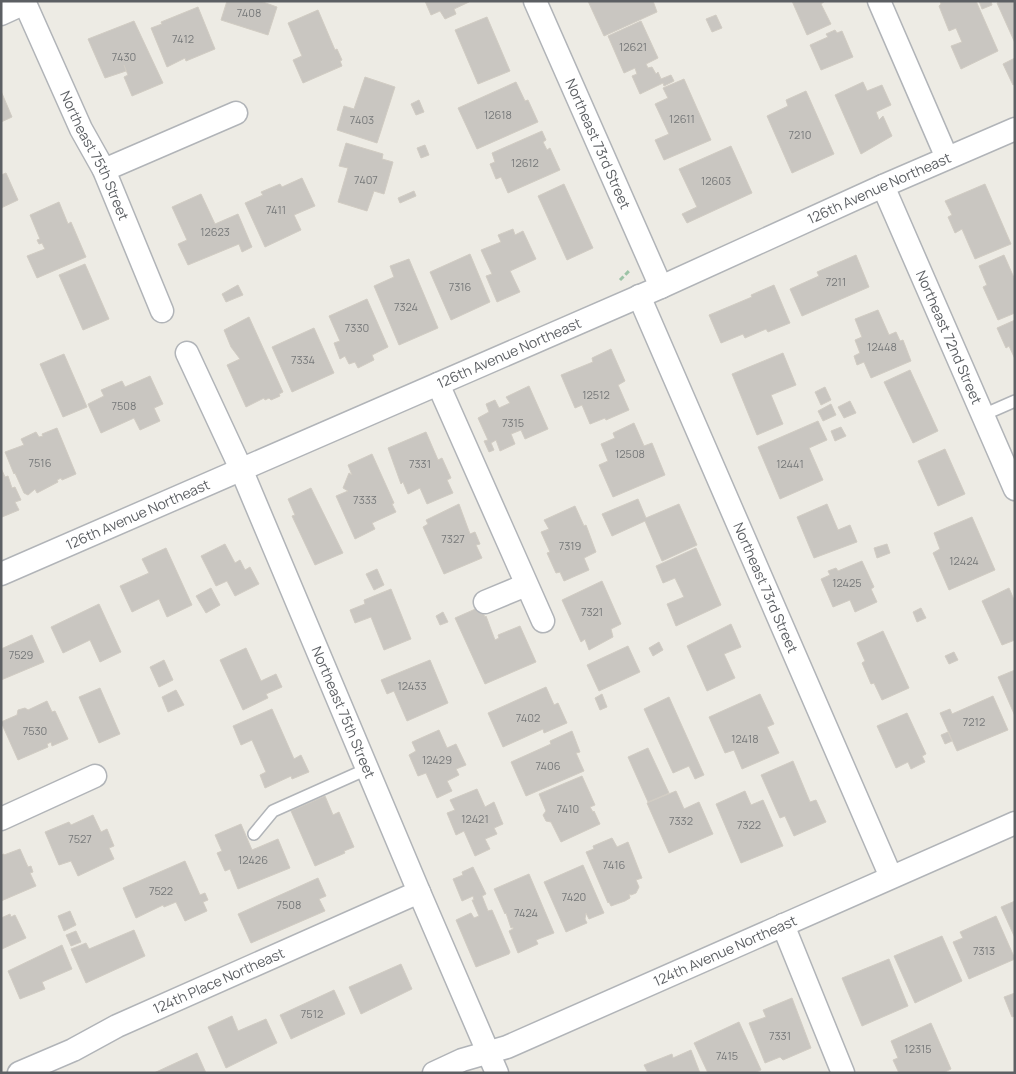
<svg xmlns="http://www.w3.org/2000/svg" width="1016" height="1074" font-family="Manrope,sans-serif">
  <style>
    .building { fill: #c9c6c1; stroke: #d1ccc3 }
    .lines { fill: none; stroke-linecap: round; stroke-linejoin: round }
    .service-casing { stroke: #b1b4b8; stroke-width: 14 }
    .minor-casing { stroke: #b1b4b8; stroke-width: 25 }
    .path { stroke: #9cc3a6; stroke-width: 3; stroke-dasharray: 5 2.5; stroke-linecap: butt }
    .service { stroke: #fff; stroke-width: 11 }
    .minor { stroke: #fff; stroke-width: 22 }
    .labels { text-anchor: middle; stroke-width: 4.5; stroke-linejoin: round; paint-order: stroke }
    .number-label { font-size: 11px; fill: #77797a }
    .street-label { font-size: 14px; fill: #5c5f63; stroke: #fff }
  </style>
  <rect width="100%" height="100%" fill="#edebe4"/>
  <g class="building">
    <path d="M227 1H260L277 7 268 35 221 20Z"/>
    <path d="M425 1H468L469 2 454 9 456 14 445 19 440 11 431 15Z"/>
    <path d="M588 1H653L657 12 604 36Z"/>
    <path d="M792 1H825L821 4 831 24 807 35Z"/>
    <path d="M940 1H976L998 51 961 69 951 46 962 42 956 28 949 31 939 6 941 4Z"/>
    <path d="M979 1H991L992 5 982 9Z"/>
    <path d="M1001 1H1015V43L997 3Z"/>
    <path d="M198 7 215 49 186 61 185 58 167 67 151 28 162 24 161 22Z"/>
    <path d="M318 10 335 50 337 49 342 60 340 61 342 66 303 83 293 60 302 56 288 23Z"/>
    <path d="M716 15 722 28 712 32 706 19Z"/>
    <path d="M487 17 510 71 478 84 455 30Z"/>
    <path d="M134 21 163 83 132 96 124 77 128 75 124 65 126 71 105 78 88 39Z"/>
    <path d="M641 21 658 58 646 64 648 68 652 67 656 74 658 72 661 79 671 75 674 81 664 86 663 83 640 94 632 76 637 74 635 68 624 73 608 36Z"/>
    <path d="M835 30 837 33 842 31 853 57 821 70 810 45 828 37 826 34Z"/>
    <path d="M1015 58V84L1013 85 1003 64Z"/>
    <path d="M365 77 395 87 377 143 337 130 344 106 354 109Z"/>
    <path d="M684 79 711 140 664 160 655 140 669 134 655 104 668 98 663 88Z"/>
    <path d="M516 82 525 101 528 100 538 122 477 149 458 108Z"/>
    <path d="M863 82 867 91 882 85 891 105 876 112 879 120 883 116 892 136 861 154 835 95Z"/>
    <path d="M1 91 12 117 1 122Z"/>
    <path d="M806 91 834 154 792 173 767 116 788 106 786 100Z"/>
    <path d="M419 100 424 112 416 115 411 104Z"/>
    <path d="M542 131 546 140 543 142 547 150 550 148 560 170 508 193 501 177 496 179 490 164 495 162 492 153Z"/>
    <path d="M346 143 383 154 382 159 393 162 384 194 374 191 367 211 338 202 348 168 339 166Z"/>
    <path d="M425 145 429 155 421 158 417 148Z"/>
    <path d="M731 146 752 193 687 223 682 214 697 207 679 169Z"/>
    <path d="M6 173 18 200 1 208V175Z"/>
    <path d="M302 178 315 206 294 215 301 230 265 247 245 203 263 195 261 192 280 184 282 187Z"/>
    <path d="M564 184 593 248 567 260 538 196Z"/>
    <path d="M985 184 1011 244 975 259 962 229 955 233 948 217 952 215 945 201Z"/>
    <path d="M414 191 416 196 400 203 398 198Z"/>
    <path d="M201 194 215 224 238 214 252 247 242 252 239 244 188 265 178 244 187 240 172 207Z"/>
    <path d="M59 202 68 224 71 222 86 257 37 278 27 256 45 249 42 243 39 244 37 240 40 239 30 215Z"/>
    <path d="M513 229 515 235 523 231 536 259 510 271 520 292 497 302 486 276 492 274 481 250 501 242 498 235Z"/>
    <path d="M470 254 490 302 451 320 430 272Z"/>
    <path d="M856 255 869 287 802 316 790 289 819 276 817 272Z"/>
    <path d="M1004 255 1015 280V313L998 320 983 287 987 285 979 266Z"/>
    <path d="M409 259 438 328 399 345 374 286 394 277 390 266Z"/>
    <path d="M85 264 109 319 83 330 59 275Z"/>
    <path d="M238 285 243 295 226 302 222 294Z"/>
    <path d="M774 285 790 323 768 332 766 329 745 338 743 334 721 343 709 315 752 297 751 295Z"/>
    <path d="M367 299 388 347 372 355 374 360 358 368 355 362 349 364 345 356 340 359 334 343 340 341 329 316Z"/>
    <path d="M878 310 889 335 896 332 900 341 903 340 911 361 871 378 864 362 857 365 854 356 860 353 855 340 862 337 855 319Z"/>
    <path d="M249 317 283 392 279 394 280 396 271 400 269 398 265 400 264 398 246 407 227 365 240 359 231 347 224 330Z"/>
    <path d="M1015 320V359L1009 346 1006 348 997 328Z"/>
    <path d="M314 328 334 373 292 392 272 347Z"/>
    <path d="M611 349 625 381 618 385 629 410 606 420 605 418 590 424 582 405 575 408 561 375 593 362 592 358Z"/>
    <path d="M783 353 796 385 771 395 783 424 757 435 732 374Z"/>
    <path d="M64 354 87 407 63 417 40 364Z"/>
    <path d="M910 370 938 431 913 443 884 382Z"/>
    <path d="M150 376 163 404 154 408 160 421 140 430 134 418 101 433 88 404 104 396 101 390 122 381 125 387Z"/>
    <path d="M529 386 548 429 525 439 521 430 511 434 515 444 500 451 496 440 491 443 494 450 489 452 484 441 488 440 478 418 489 412 486 404 495 400 499 408 510 403 506 397Z"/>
    <path d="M825 387 831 400 821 405 815 392Z"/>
    <path d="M850 401 856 413 844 418 838 407Z"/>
    <path d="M831 404 836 415 823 421 818 411Z"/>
    <path d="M818 421 827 440 809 448 823 480 780 499 758 447Z"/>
    <path d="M634 423 644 446 652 443 665 475 613 497 599 465 608 461 601 444 615 438 613 433Z"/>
    <path d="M841 427 846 436 835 441 831 431Z"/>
    <path d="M57 428 76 474 62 480 61 478 57 480 58 482 37 493 35 489 28 495 24 493 15 473 14 474 5 452 24 445 21 439 36 432 39 437 43 436 42 434Z"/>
    <path d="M426 432 438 460 442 458 451 478 447 480 453 493 427 504 420 488 408 494 403 482 401 484 388 448Z"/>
    <path d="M945 449 965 494 938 506 918 461Z"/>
    <path d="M372 454 394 503 392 504 396 512 372 523 375 529 355 539 336 496 348 491 343 488 349 473 352 475 348 465Z"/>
    <path d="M1 468 5 477 8 476 12 488 15 487 21 500 15 502 19 510 2 517Z"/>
    <path d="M311 488 343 553 315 565 292 516 295 515 288 499Z"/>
    <path d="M638 499 646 518 679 504 697 545 662 561 645 521 612 536 602 514Z"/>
    <path d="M459 504 470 534 475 532 480 544 476 545 482 558 444 574 423 527 428 524 426 520Z"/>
    <path d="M827 504 838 530 850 525 857 542 814 558 797 517Z"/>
    <path d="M575 506 584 526 586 525 596 552 584 558 589 570 564 581 560 572 556 573 547 553 550 552 541 532 549 529 544 520Z"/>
    <path d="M972 517 995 570 949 590 933 553 940 549 934 533Z"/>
    <path d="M225 544 235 563 240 560 245 570 250 567 259 584 235 596 227 581 216 586 201 556Z"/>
    <path d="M887 544 890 553 877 558 874 548Z"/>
    <path d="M166 548 192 605 167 617 159 599 132 612 120 586 149 573 142 559Z"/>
    <path d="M696 548 721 605 676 626 667 604 684 597 675 578 663 583 656 566Z"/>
    <path d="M862 561 874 587 871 589 877 602 855 612 850 600 833 607 821 579 830 575 828 571 836 568 838 571Z"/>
    <path d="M377 569 384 585 374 590 366 574Z"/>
    <path d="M602 581 621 624 611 629 613 637 589 650 585 639 581 642 562 600Z"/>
    <path d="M211 588 220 605 206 613 196 596Z"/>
    <path d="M1009 588 1015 602V640L1002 645 982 601Z"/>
    <path d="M391 589 411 639 384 650 371 617 355 623 350 610 365 604 364 600Z"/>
    <path d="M99 604 121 652 100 662 90 640 63 653 51 627Z"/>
    <path d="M480 607 485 617 486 616 495 640 499 638 498 635 520 626 536 662 485 684 455 618Z"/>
    <path d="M921 608 926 618 917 622 913 612Z"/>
    <path d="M443 612 448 622 440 625 436 616Z"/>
    <path d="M731 624 741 647 724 654 735 678 707 691 687 646Z"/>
    <path d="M883 631 909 688 882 700 874 683 871 684 862 663 865 661 857 643Z"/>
    <path d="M32 635 44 662 1 680V649Z"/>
    <path d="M659 642 663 650 653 656 649 648Z"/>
    <path d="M628 646 640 672 599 691 587 665Z"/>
    <path d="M246 648 261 681 276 674 282 687 266 694 268 698 243 710 220 660Z"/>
    <path d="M954 652 958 660 949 664 945 656Z"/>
    <path d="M164 660 173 680 159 687 150 667Z"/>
    <path d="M430 660 448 703 407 721 394 691 387 694 381 680Z"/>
    <path d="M1015 670V716L998 677Z"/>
    <path d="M546 687 554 705 558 703 567 723 544 733 543 729 503 747 488 713Z"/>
    <path d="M100 688 120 734 99 743 79 697Z"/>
    <path d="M176 690 184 705 168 712 162 697Z"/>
    <path d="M602 694 607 707 600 710 595 698Z"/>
    <path d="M760 694 774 724 767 727 779 753 742 769 734 750 725 753 709 717Z"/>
    <path d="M993 696 1008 730 957 751 940 713 950 709 952 714Z"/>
    <path d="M669 697 704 775 695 779 689 766 673 773 644 709Z"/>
    <path d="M47 701 52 712 55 711 68 739 52 746 51 742 47 744 48 747 18 760 1 722 17 715 18 710 25 708 28 710Z"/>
    <path d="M272 709 294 759 301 755 309 772 292 779 291 776 265 788 260 775 266 772 252 740 241 745 233 726Z"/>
    <path d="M907 713 926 754 922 756 925 762 911 769 908 762 896 768 877 726Z"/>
    <path d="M439 730 447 748 456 744 466 765 456 769 459 775 447 781 452 791 437 798 426 773 418 776 409 755 416 751 412 742Z"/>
    <path d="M572 731 580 752 576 753 584 771 526 796 511 762 551 744 550 741Z"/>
    <path d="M948 732 952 741 945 744 941 735Z"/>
    <path d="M648 748 669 793 648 802 628 757Z"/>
    <path d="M793 761 810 802 816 800 826 822 794 836 785 816 780 818 761 775Z"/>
    <path d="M582 776 595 805 590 807 593 812 594 811 600 824 561 842 551 822 546 821 543 815 546 811 539 794Z"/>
    <path d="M477 789 485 807 494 802 503 824 494 828 497 834 485 839 490 849 475 856 464 831 456 835 447 813 455 810 450 800Z"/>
    <path d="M676 791 684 809 699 802 713 834 669 853 647 803Z"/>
    <path d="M745 791 751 805 763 800 783 846 741 863 716 804Z"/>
    <path d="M325 796 333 815 339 812 354 847 344 851 345 853 315 866 291 811Z"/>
    <path d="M93 815 101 832 107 829 114 846 109 848 114 859 78 876 71 861 59 865 45 832 69 822 71 825Z"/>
    <path d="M241 824 252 850 278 839 290 868 238 889 230 869 225 871 217 853 222 851 215 835Z"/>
    <path d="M612 838 617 847 628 842 642 878 636 880 639 887 636 893 631 895 629 894 630 898 625 901 611 906 609 902 608 903 586 852 594 849 593 846Z"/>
    <path d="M20 849 28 867 31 866 33 872 30 873 36 886 1 901V855L4 854V855Z"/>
    <path d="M185 861 200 895 205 893 208 900 203 902 207 911 185 921 176 902 164 907 163 905 136 918 123 888Z"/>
    <path d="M583 865 604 913 589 919 586 913 585 919 587 923 566 932 544 882Z"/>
    <path d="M473 867 486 894 482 896 488 911 492 910 510 952 509 954 476 967 456 920 471 913 474 918 479 916 472 900H474L473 896 462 901 453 879 463 875 462 872Z"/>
    <path d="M529 874 554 933 536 940 538 944 518 953 509 931 513 929V927L511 928 506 913 505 914 494 889Z"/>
    <path d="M318 878 326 896 319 899 325 911 251 943 238 914Z"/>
    <path d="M1015 901V938L1001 907Z"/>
    <path d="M70 911 76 925 64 931 58 916Z"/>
    <path d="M10 914 11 917 15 915 26 938 2 949 1 918Z"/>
    <path d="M996 916 1015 959 969 979 953 942 963 938 960 932Z"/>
    <path d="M134 930 145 956 86 983 71 949 86 943 89 949Z"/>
    <path d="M76 931 81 942 71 946 66 935Z"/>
    <path d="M942 936 962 981 915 1003 894 956Z"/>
    <path d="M62 945 72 969 42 982 45 989 20 999 8 971Z"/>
    <path d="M889 959 908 1006 862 1026 842 978Z"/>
    <path d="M401 964 412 989 361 1014 349 987Z"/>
    <path d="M334 990 345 1014 291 1039 280 1015Z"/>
    <path d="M1015 993V1016L1012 1017 1004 997Z"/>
    <path d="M792 998 811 1048 783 1060 780 1057 765 1063 749 1023 766 1017 763 1010Z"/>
    <path d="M232 1016 238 1031 266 1019 277 1043 226 1068 208 1027Z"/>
    <path d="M739 1022 761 1070 754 1073H708L694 1043Z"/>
    <path d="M931 1023 951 1069 943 1073H899L893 1060 898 1058 891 1041Z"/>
    <path d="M691 1050 700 1073H648L644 1065 672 1054 673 1058Z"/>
    <path d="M197 1053 206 1073H154Z"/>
  </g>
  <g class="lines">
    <g class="service-casing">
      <g id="service">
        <path d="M983 415 1015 401"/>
        <path d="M254 834 273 811 367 769"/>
      </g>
    </g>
    <g class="minor-casing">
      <g id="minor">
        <path id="s1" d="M24 1 81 129 104 170 162 311"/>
        <path id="s2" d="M535 1 661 287"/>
        <path d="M879 1 947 158"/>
        <path d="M1 14 25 3"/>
        <path d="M104 170 236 113"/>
        <path id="s3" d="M883 186 1015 489"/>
        <path id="s4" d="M639 296 891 877"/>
        <path id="s5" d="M187 353 241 469 419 892 497 1073"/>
        <path d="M438 384 543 621"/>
        <path id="s6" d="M1 574 661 287 883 186 1015 129"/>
        <path d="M485 602 526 585"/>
        <path d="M1 819 95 776"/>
        <path d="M783 925 843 1073"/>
        <path id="s7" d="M19 1073 73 1050 117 1026 419 892"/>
        <path id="s8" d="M434 1073 462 1060 507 1047 1015 823"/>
      </g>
    </g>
    <path class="path" d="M620 280 629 271"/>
    <use href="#service" class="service"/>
    <use href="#minor" class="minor"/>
  </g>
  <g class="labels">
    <g class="number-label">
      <text x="249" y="17">7408</text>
      <text x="183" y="43">7412</text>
      <text x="633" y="51">12621</text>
      <text x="124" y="61">7430</text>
      <text x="498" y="119">12618</text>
      <text x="682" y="123">12611</text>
      <text x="362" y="124">7403</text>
      <text x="800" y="139">7210</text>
      <text x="525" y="167">12612</text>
      <text x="366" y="184">7407</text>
      <text x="716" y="185">12603</text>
      <text x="276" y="214">7411</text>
      <text x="215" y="236">12623</text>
      <text x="836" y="286">7211</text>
      <text x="460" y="291">7316</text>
      <text x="406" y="311">7324</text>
      <text x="357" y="332">7330</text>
      <text x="882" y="351">12448</text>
      <text x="303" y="364">7334</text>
      <text x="596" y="399">12512</text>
      <text x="124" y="410">7508</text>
      <text x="513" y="427">7315</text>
      <text x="630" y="458">12508</text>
      <text x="40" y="467">7516</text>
      <text x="420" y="468">7331</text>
      <text x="790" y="468">12441</text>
      <text x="365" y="504">7333</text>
      <text x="453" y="543">7327</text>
      <text x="570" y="550">7319</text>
      <text x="964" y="565">12424</text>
      <text x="847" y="587">12425</text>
      <text x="592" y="616">7321</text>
      <text x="21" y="659">7529</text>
      <text x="412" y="690">12433</text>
      <text x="528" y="722">7402</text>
      <text x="974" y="726">7212</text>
      <text x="35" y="735">7530</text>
      <text x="745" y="743">12418</text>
      <text x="437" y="764">12429</text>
      <text x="548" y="770">7406</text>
      <text x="568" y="813">7410</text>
      <text x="475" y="823">12421</text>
      <text x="681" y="825">7332</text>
      <text x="749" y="829">7322</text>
      <text x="80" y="843">7527</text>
      <text x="253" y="864">12426</text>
      <text x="614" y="869">7416</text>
      <text x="161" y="895">7522</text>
      <text x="574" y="901">7420</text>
      <text x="289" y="909">7508</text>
      <text x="526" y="917">7424</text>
      <text x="984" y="955">7313</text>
      <text x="312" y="1018">7512</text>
      <text x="780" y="1040">7331</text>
      <text x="918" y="1053">12315</text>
      <text x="727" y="1060">7415</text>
    </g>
    <g class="street-label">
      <text dy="5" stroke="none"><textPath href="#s2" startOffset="156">Northeast 73rd Street</textPath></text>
      <text dy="5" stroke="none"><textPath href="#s1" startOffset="170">Northeast 75th Street</textPath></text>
      <text dy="5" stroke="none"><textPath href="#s6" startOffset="959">126th Avenue Northeast</textPath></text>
      <text dy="5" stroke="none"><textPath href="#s3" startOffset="165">Northeast 72nd Street</textPath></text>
      <text dy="5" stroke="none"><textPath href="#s6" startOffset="554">126th Avenue Northeast</textPath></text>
      <text dy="5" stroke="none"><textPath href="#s6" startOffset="149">126th Avenue Northeast</textPath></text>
      <text dy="5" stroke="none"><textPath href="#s4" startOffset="318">Northeast 73rd Street</textPath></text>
      <text dy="5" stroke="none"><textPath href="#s5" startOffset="392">Northeast 75th Street</textPath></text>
      <text dy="5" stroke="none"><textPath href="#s8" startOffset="316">124th Avenue Northeast</textPath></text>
      <text dy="5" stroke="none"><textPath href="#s7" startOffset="220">124th Place Northeast</textPath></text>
    </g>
  </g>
  <rect width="1016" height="1074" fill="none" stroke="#5c5f63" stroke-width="5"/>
</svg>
